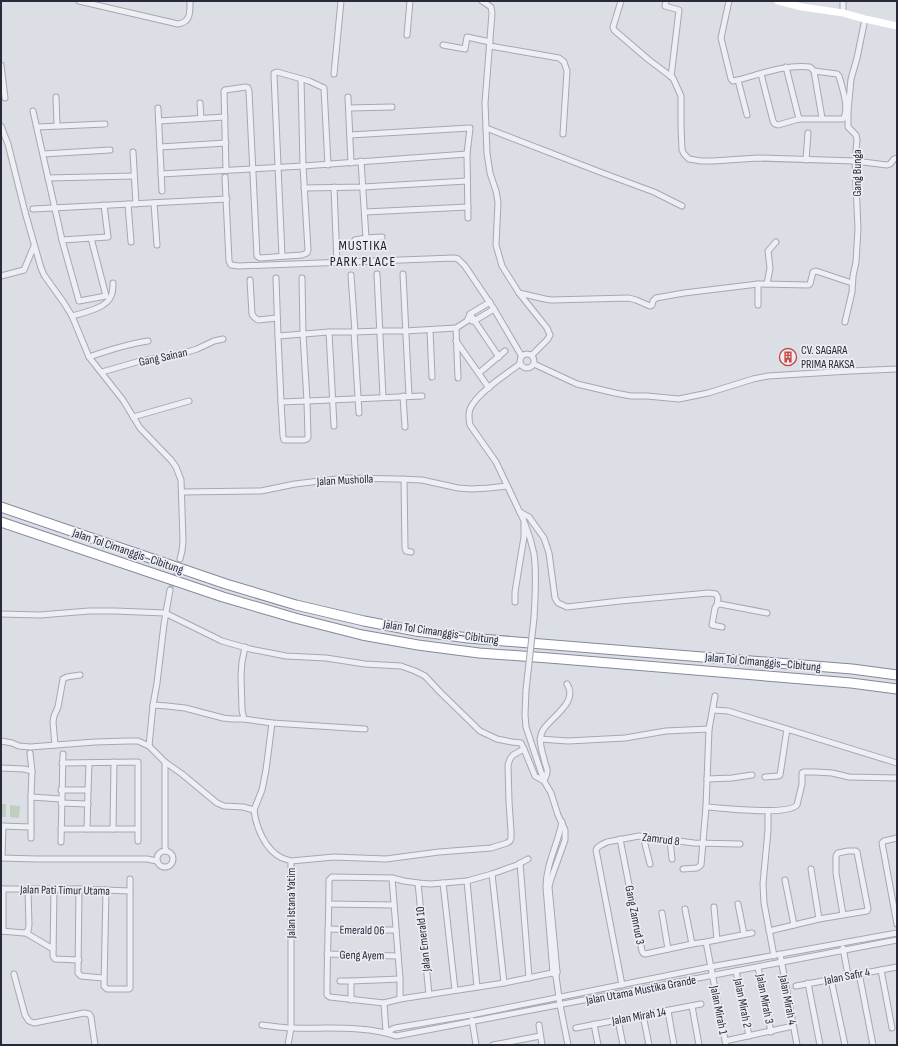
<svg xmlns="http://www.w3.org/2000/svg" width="898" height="1046" font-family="'Sofia Sans Condensed',sans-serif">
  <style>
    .green { fill: #becfbd }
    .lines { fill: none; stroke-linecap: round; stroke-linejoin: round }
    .minor-tunnel { stroke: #b8bac3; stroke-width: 5; stroke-dasharray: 5 2.5; stroke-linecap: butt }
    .minor-casing { stroke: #a5a8b2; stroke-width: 7 }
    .motorway-casing { stroke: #84899b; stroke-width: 11 }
    .minor { stroke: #eeeff4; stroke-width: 5 }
    .secondary { stroke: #fff; stroke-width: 7 }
    .motorway { stroke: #fff; stroke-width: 9 }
    .minor-bridge-casing { stroke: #a5a8b2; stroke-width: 7; stroke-linecap: butt }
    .minor-bridge { stroke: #eeeff4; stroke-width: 5 }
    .labels { text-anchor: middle; stroke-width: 3.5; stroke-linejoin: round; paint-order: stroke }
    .street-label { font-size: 12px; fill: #262a3b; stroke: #ebedf3 }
    .poi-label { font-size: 12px; fill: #262a3b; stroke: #ebedf3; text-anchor: start }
    .quarter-label { font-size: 14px; letter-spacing: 1px; fill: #191c2b; stroke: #ebedf3 }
  </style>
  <rect width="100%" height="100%" fill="#dcdee5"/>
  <g class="green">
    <rect x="1" y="804" width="5" height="13"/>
    <path d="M10 805 20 806 19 818 10 817Z"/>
  </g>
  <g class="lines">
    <path class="minor-tunnel" d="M170 590 180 559"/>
    <g class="minor-casing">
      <g id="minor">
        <path d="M79 1 178 24C191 22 190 12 190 1"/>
        <path d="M482 1 491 7 492 13 485 103 487 153 490 173 496 191 498 202 496 245 502 266 519 293 547 328 550 335 549 337 547 340 532 355"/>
        <path d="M621 1 613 27 614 30 649 60 673 78 681 96V126L682 150 684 154 689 159 701 161H713L758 158 855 161 887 165 890 164 894 159 897 158"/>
        <path d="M666 1 665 6 679 10 671 77"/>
        <path d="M729 1 721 38 731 79 733 81 738 80C761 74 786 64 810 67L814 71 822 118"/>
        <path d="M843 13V1"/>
        <path d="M407 35 410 1"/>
        <path d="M443 45 465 49 467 37 490 42"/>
        <path d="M490 46 559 58 564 62 567 71 563 134"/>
        <path d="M1 65 5 98"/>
        <path d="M786 67 799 119"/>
        <path d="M334 74 341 1"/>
        <path d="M761 74 773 121 775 124 778 125 799 119H843C850 109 842 87 839 76L837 74 814 71"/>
        <path d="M738 80 747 115"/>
        <path d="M56 97 57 126"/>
        <path d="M348 97 351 163"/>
        <path d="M200 103 201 118"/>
        <path d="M158 108 162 191"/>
        <path d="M349 108 392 107"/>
        <path d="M33 111 62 240"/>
        <path d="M159 121 225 117"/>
        <path d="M1 126 8 144 25 212 41 268 44 275 64 303 72 316 89 357 123 400 140 428 171 460 176 467 181 480 183 541 182 551 180 559"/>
        <path d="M37 127 105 124"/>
        <path d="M486 128 600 172 654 192 682 206"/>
        <path d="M350 135 470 128 467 154 468 218"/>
        <path d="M160 147 226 143"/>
        <path d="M133 152 136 204"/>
        <path d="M43 154 110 150"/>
        <path d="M806 160 808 133"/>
        <path d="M226 170 224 91 225 90 246 87 248 88 249 91 257 256 260 258 302 255 307 253 308 250 303 166 301 79"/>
        <path d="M161 174 303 166 467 154"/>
        <path d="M225 177 229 261 231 265 239 266 454 258 458 259 465 266 494 309 521 355"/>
        <path d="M48 178 134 176"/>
        <path d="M334 187 337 263"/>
        <path d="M304 188 363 187 467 181"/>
        <path d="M154 203 157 245"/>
        <path d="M128 204 131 242"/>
        <path d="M33 209 227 199"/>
        <path d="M365 212 468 207"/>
        <path d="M91 238 106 296 79 301 62 240 108 237 104 205"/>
        <path d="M366 238 382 237"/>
        <path d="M355 240 366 238 361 161"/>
        <path d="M282 256 274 75V73L277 72 309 81 324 88 328 165"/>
        <path d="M377 274 383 397"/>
        <path d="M403 274 409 396"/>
        <path d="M351 275 355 332 380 331H405L456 328 467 321 470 314 490 302"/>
        <path d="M1 276 24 270 34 246"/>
        <path d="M276 278 278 336 329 332H355"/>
        <path d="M302 278 303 334 307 401 422 396"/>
        <path d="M250 280 252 314 254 317 258 320 277 318"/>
        <path d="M758 284V305"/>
        <path d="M767 284 770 268 768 251 776 242"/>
        <path d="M519 293 545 299 551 300 629 298 636 300 650 306 652 305 653 301 656 298 684 293 758 284 808 285 810 284 813 272 816 271 852 283"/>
        <path d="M470 314 499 357"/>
        <path d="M72 316C83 313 107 308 111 296 113 292 113 287 113 283"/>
        <path d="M472 321H474L494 309"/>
        <path d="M845 322 852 292 853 276 856 262 858 229 855 161 857 140 856 135 848 127V112L851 79 857 58 865 19"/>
        <path d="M456 328 458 378"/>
        <path d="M430 330 432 377"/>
        <path d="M329 332 334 426"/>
        <path d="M354 332 359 413"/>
        <path d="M278 336 281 402"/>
        <path d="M456 341 489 388"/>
        <circle cx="527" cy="361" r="7"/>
        <path d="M89 357C109 350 127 344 148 341"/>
        <path d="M534 364 577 384 615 393 631 396H647L679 399 708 393 753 379 768 376 850 371 897 369"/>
        <path d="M102 372 140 361 184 353 197 349 214 341 223 339"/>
        <path d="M479 373 505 351"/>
        <path d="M403 396 405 427"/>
        <path d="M307 401 308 437 307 439 304 440H284L283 436 281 402Z"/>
        <path d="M133 417 189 401"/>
        <path d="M404 479 405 548 406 551 411 552"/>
        <path d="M182 492 261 491 295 484 345 478 397 479 422 480 458 488 471 489 489 488 507 486"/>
        <path d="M520 512 529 517 544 538 549 553 555 598 558 603 567 607 620 601 709 593 716 594 718 598 717 605"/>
        <path d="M525 524C529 534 532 544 534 554 537 575 535 597 534 618"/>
        <path d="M515 602V592L520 561 524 537V521L496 462 470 425C469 420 468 415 470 409 476 394 506 374 520 364"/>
        <path d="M1 614 40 615 89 611H115L165 613 222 641 250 649 286 656 326 658 365 664 401 666 415 671 425 676 440 692 480 731 497 739 512 742 521 743 524 749 535 776 544 781"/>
        <path d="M722 627 712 625 715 608 717 605 720 604 767 613"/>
        <path d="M245 647 242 662 241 676 242 710 244 719 272 723 365 729"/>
        <path d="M526 690 525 715 526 727 544 781"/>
        <path d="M153 705 167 706 185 708 223 718 232 719H244"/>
        <path d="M713 710 728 711 897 763"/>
        <path d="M540 739 568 741 625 738 666 731 709 729"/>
        <path d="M1 741 12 743 19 746 30 747 95 742 129 741H138L149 746 165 762 182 774 217 803 224 806 243 807 254 810C256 827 265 850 282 858 285 859 288 860 291 861V1028L288 1045"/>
        <path d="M55 745 53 722 54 716 58 707 63 679 67 677 80 675"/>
        <path d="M149 746 153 705 157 683 164 624 170 590"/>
        <path d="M30 753 32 771"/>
        <path d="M165 762V847L166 851"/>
        <path d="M62 763 138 762V841"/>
        <path d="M1 768 24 769 32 771 31 797"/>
        <path d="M765 777 778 776 780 775 787 729"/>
        <path d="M707 779 732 778 752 775"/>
        <path d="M61 790H88"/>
        <path d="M61 803 88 804"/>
        <path d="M706 807C723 808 787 816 797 805L802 784V773L804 772H816L832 773 849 777 897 778"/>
        <path d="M254 810 262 790 266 770 272 723"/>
        <path d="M768 811V830L763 884 764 903 774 956"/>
        <path d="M562 822C558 844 546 864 546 887L553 973 556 976 560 1005 568 1045"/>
        <path d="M1 826 31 827"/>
        <path d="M61 829H137"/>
        <path d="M87 829 88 790 89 763"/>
        <path d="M113 829 114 762"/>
        <path d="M643 836 650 864"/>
        <path d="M31 838V797L61 799"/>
        <path d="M897 838 884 841 882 843 897 924"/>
        <path d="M620 839 642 951 643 953 645 954 692 944 706 942 752 933"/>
        <path d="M670 840 672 859"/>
        <path d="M61 842 63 754"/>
        <circle cx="165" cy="859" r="8"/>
        <path d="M1 858 37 859H147L157 861"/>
        <path d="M2 858 3 826"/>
        <path d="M528 859 517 865 492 874 467 881 431 884 418 883 404 881 392 878 332 877 329 880C329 917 327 955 327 993V995L330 997 384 1003 400 999 504 983 557 972"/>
        <path d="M291 861 334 857 386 859 439 852 491 848 507 843 510 841 511 838V831L509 802 508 765 510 759 513 755 524 749"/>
        <path d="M520 863 529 978"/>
        <path d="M683 869 697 868 701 865 706 807 709 729 715 696"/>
        <path d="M811 869 819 919"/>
        <path d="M492 874 504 983"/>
        <path d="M392 878 400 979V999"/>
        <path d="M785 880 794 925"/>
        <path d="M467 881 477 987"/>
        <path d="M418 883 429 995"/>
        <path d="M443 883 455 990"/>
        <path d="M1 889H79L130 891"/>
        <path d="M54 889 53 956 55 959 79 960"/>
        <path d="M79 889 78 973 81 976 103 978"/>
        <path d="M106 890 104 986 107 989H129L130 988V879"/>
        <path d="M329 904 394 905"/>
        <path d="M738 904 744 934"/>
        <path d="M714 907 717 940"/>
        <path d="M685 909 692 944"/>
        <path d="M662 913 668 949"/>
        <path d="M328 929 360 930H396"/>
        <path d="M1 931 24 933 28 931 29 925 28 889"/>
        <path d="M3 931V889"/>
        <path d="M769 931 819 919 867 911 868 909 857 852 856 851H848L838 853 836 856V873L843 915"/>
        <path d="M26 933 53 949"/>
        <path d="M706 942 726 1045"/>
        <path d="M843 948 848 975"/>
        <path d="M327 954 398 956"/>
        <path d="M780 954 797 1045"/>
        <path d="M758 967 771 1032"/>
        <path d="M881 970 892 1028"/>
        <path d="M736 971 749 1036"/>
        <path d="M859 973 873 1045"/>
        <path d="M14 974 25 1015 29 1021 34 1023 84 1013 89 1014 91 1017 95 1045"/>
        <path d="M556 975 557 972 549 887 551 879 565 840V830L558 815 551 793 544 781C545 778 547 775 547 772 548 770 546 766 545 763 543 753 537 740 543 730 551 717 579 702 567 684"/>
        <path d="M831 979 845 1045"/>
        <path d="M340 981H351L400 979"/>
        <path d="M808 983 820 1045"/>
        <path d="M622 985 596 850 597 848 601 845 607 842 639 836 694 843 740 844"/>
        <path d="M796 986 897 967"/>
        <path d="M351 1000V981"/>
        <path d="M384 1003 386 1032"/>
        <path d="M692 1006 699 1045"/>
        <path d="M668 1011 674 1045"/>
        <path d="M643 1015 649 1045"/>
        <path d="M472 1020 476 1045"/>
        <path d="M618 1020 623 1045"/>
        <path d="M594 1024 598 1045"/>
        <path d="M262 1025C272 1026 282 1028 292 1028 324 1029 366 1025 396 1036L897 940"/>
        <path d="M539 1025 542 1045"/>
        <path d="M576 1028 643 1015 701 1004"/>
        <path d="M386 1032 395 1028 471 1015 710 967 897 933"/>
        <path d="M725 1041 793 1026"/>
        <path d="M493 1045 540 1036"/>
      </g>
    </g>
    <g class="motorway-casing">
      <g id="motorway">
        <path d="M1 507 226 584 296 605 364 621 416 631 468 638 852 669 897 675"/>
        <path d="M1 522 223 597 295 618 362 635 418 645 479 653 549 658 851 683 897 689"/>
      </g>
    </g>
    <use href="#minor" class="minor"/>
    <path class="secondary" d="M778 1 802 7 843 13 865 19 897 26"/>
    <use href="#motorway" class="motorway"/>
    <g class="minor-bridge-casing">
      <path id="minor-bridge" d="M526 690 534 618"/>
    </g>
    <use href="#minor-bridge" class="minor-bridge"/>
  </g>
  <defs>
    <g id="building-ring" transform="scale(0.9)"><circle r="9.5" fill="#ebedf3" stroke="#c74844" stroke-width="1.5"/><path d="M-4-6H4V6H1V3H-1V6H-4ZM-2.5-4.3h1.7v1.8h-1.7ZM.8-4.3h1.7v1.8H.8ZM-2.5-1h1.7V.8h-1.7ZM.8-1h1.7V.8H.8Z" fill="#c74844"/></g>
  </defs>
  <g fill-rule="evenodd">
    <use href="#building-ring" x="788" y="357"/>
  </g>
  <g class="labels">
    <g class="street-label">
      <text transform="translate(857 173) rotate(-90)" y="4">Gang Bunga</text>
      <text transform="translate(163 357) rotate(-12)" y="4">Gang Sainan</text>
      <text transform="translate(345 480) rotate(-3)" y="4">Jalan Musholla</text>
      <text transform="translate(128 551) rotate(19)" y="4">Jalan Tol Cimanggis–Cibitung</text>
      <text transform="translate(441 632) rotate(8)" y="4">Jalan Tol Cimanggis–Cibitung</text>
      <text transform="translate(763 662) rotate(5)" y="4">Jalan Tol Cimanggis–Cibitung</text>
      <text transform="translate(661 839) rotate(7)" y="4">Zamrud 8</text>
      <text transform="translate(65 890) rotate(1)" y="4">Jalan Pati Timur Utama</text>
      <text transform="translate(291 903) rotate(-90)" y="4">Jalan Istana Yatim</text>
      <text transform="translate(635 915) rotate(79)" y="4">Gang Zamrud 3</text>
      <text transform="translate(362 930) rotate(1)" y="4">Emerald 06</text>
      <text transform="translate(423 939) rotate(-96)" y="4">Jalan Emerald 10</text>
      <text transform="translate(362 955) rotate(1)" y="4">Geng Ayem</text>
      <text transform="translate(847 976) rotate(-11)" y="4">Jalan Safir 4</text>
      <text transform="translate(641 990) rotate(-11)" y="4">Jalan Utama Mustika Grande</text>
      <text transform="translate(765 999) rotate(79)" y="4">Jalan Mirah 3</text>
      <text transform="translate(788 1000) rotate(79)" y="4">Jalan Mirah 4</text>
      <text transform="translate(743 1003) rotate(79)" y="4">Jalan Mirah 2</text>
      <text transform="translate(719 1010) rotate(79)" y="4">Jalan Mirah 1</text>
      <text transform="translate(639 1016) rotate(-10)" y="4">Jalan Mirah 14</text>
    </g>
    <g class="poi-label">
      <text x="801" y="354">CV. SAGARA<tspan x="801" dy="14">PRIMA RAKSA</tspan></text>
    </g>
    <g class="quarter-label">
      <text x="363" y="250">MUSTIKA<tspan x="363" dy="16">PARK PLACE</tspan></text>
    </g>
  </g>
  <rect width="898" height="1046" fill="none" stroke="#262a3b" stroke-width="4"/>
</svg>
